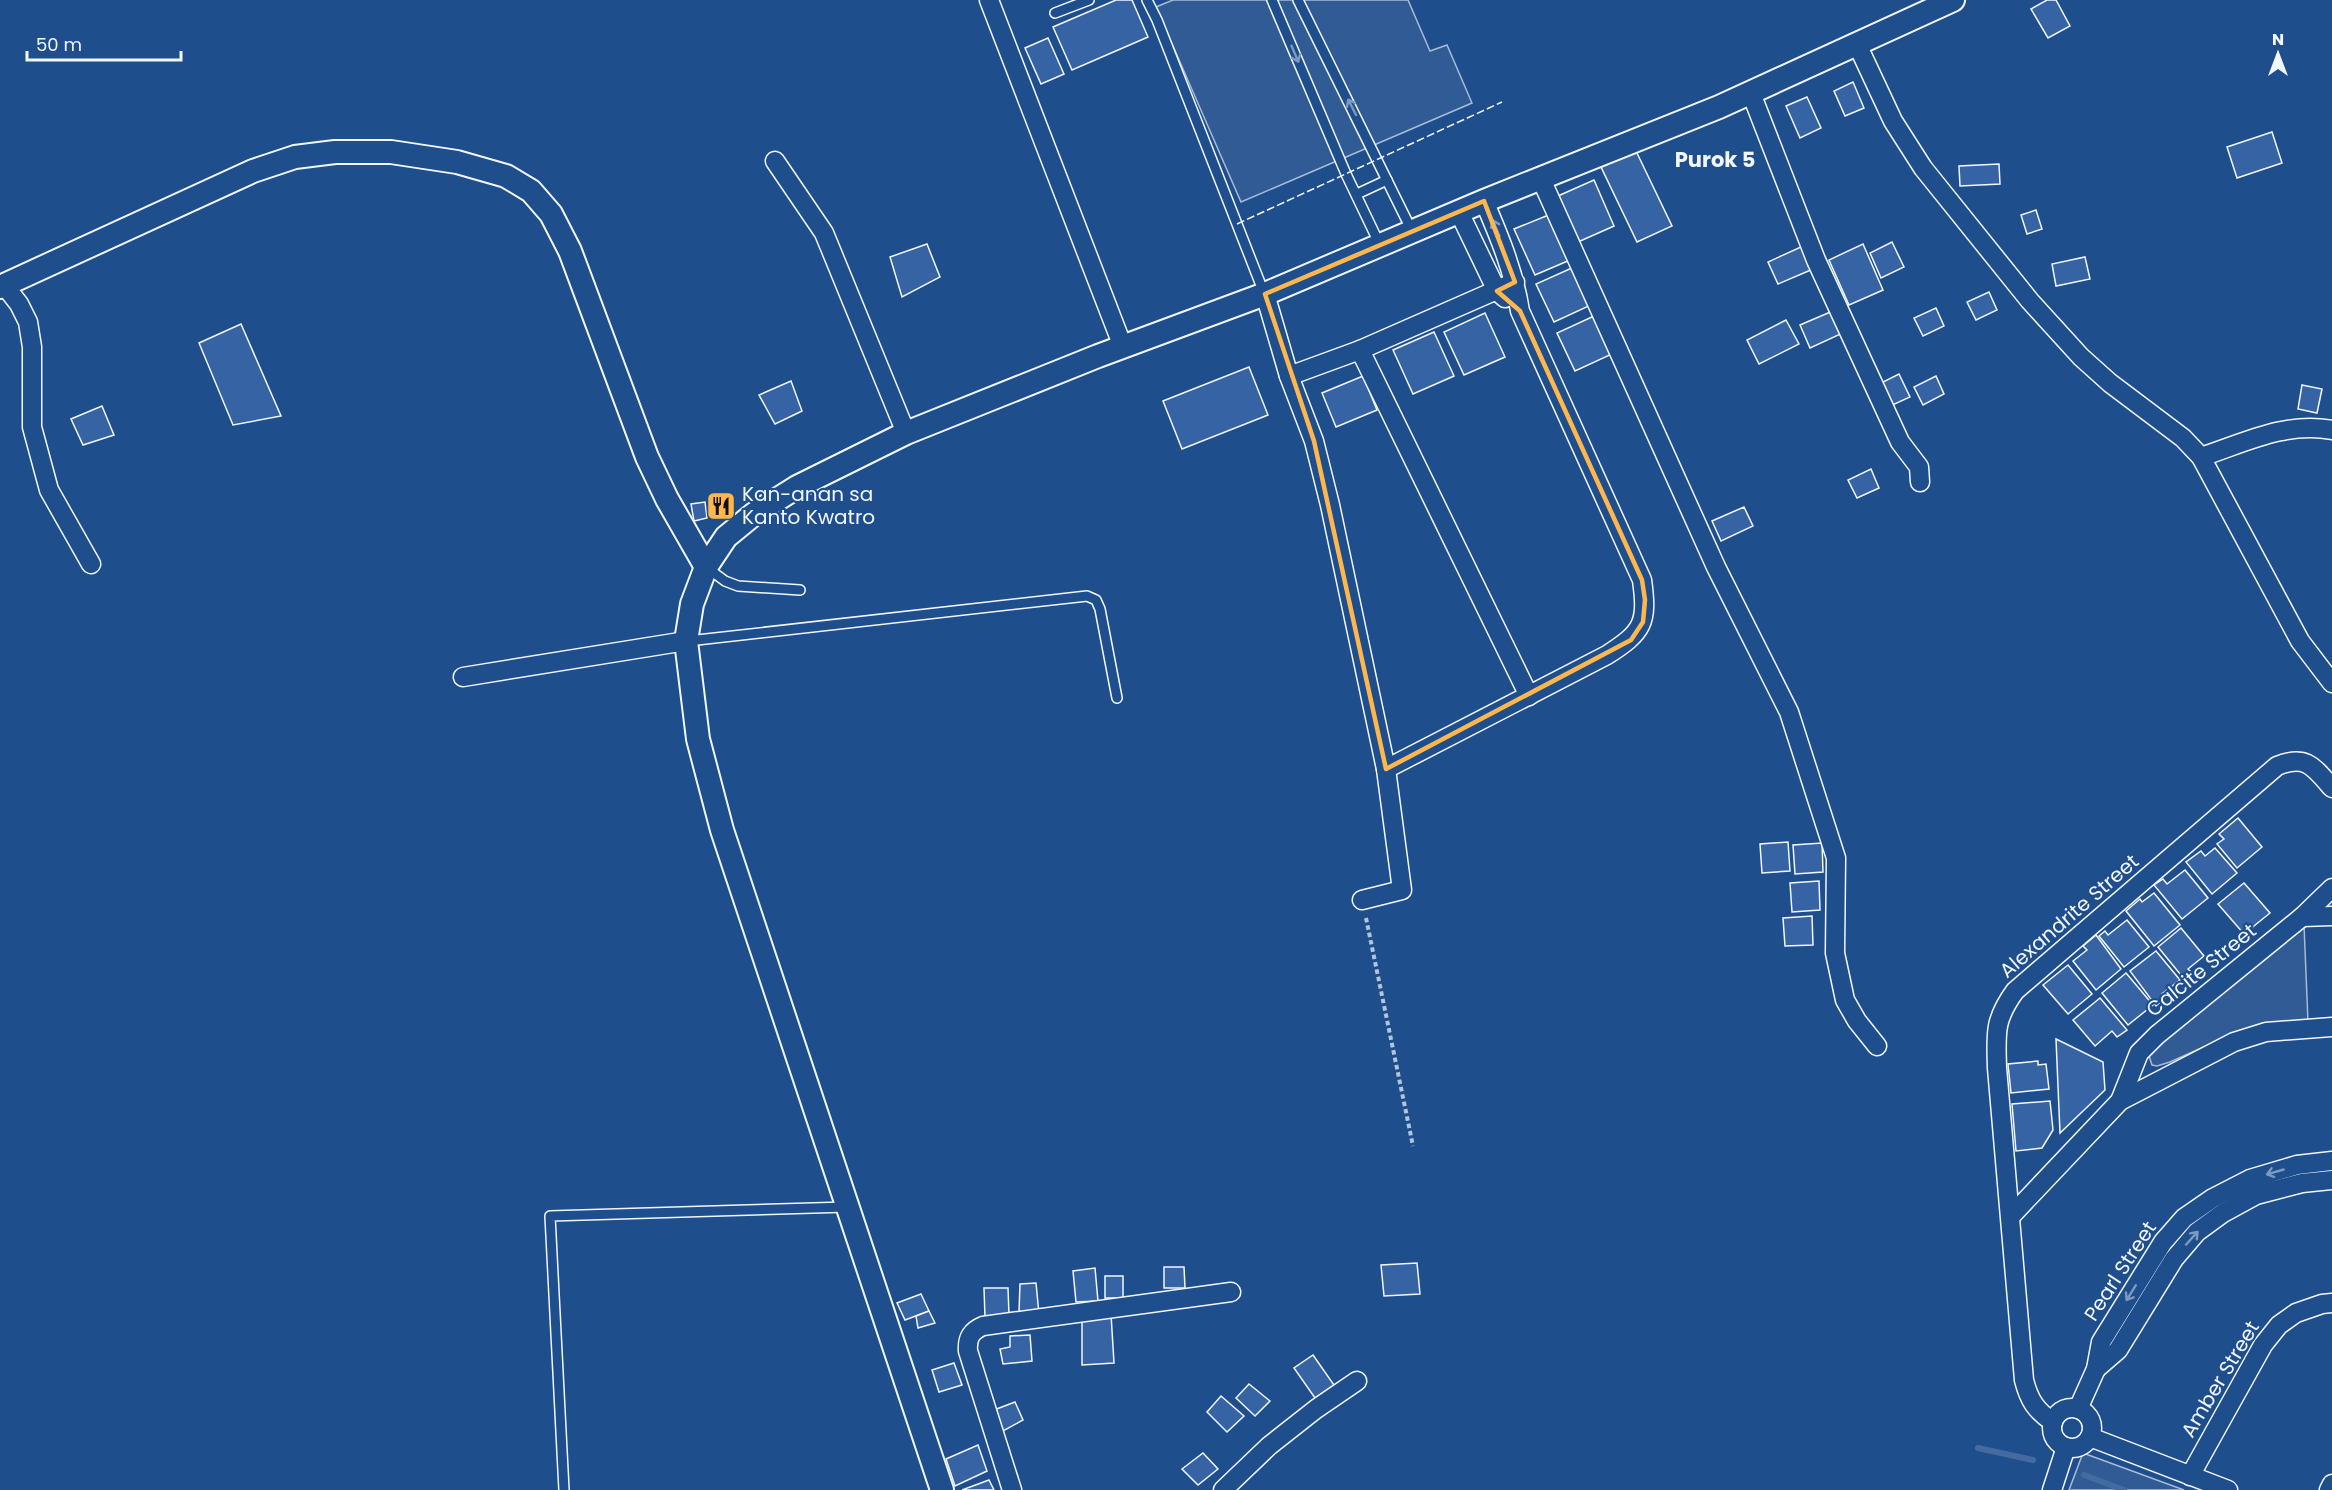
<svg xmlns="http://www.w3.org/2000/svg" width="2332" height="1490" font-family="Poppins,sans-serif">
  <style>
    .built { fill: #305b95; stroke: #a8bbd7; stroke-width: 1.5 }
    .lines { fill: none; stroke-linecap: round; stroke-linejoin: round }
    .stream { stroke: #446ba0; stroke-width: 6 }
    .building { fill: #3563a3; stroke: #f2f6ff; stroke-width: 1.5 }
    .service-casing { stroke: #f2f6ff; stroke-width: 12 }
    .minor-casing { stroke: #f2f6ff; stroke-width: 21 }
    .tertiary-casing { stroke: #f2f6ff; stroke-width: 26 }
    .path { stroke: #b3c4dc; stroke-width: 4; stroke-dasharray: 4.5 3; stroke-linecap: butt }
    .service { stroke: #1f4e8c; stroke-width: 9 }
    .minor { stroke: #1f4e8c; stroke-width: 18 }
    .tertiary { stroke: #1f4e8c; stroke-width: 22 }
    .fence { stroke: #f2f6ff; stroke-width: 1.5; stroke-dasharray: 8 3; stroke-linecap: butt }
    .oneway { stroke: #7e9ac0 }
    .marked { fill: none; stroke: #ffb74d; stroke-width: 4.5; stroke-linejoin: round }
    .labels { text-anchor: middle; stroke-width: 4.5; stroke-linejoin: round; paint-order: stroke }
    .poi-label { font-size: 20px; fill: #f2f6ff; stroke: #1f4e8c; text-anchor: start }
    .street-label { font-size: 20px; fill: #f2f6ff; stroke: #1f4e8c }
    .neighbourhood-label { font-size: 21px; font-weight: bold; fill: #f2f6ff; stroke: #1f4e8c }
  </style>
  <rect width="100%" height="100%" fill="#1f4e8c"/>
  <g class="built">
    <path d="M1173 0H1408L1430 51 1447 45 1472 103 1241 202 1156 7Z"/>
    <path d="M2304 925 2308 1022 2235 1033 2170 1062 2157 1066 2152 1065 2149 1056 2151 1051Z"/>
    <path d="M2083 1453 2184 1490H2069Z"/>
  </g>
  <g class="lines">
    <g class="stream">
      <path d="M1978 1448 2033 1460"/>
      <path d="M2084 1475 2124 1490"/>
    </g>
  </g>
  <g class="building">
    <path d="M1116 0H1132L1148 37 1072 70 1053 27Z"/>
    <path d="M2047 0H2056L2070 26 2048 38 2031 9Z"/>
    <path d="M1048 38 1064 74 1041 84 1025 48Z"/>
    <path d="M1853 82 1864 108 1845 116 1834 91Z"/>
    <path d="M1807 97 1821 128 1800 138 1786 106Z"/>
    <path d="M2272 132 2282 163 2237 178 2227 147Z"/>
    <path d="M1636 151 1672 226 1637 242 1601 167Z"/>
    <path d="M1999 164 2000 184 1960 186 1959 166Z"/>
    <path d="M1594 180 1614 226 1578 242 1558 196Z"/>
    <path d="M2036 210 2042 229 2027 234 2021 215Z"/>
    <path d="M1551 214 1570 260 1535 275 1514 229Z"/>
    <path d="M1892 242 1904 267 1881 278 1870 253Z"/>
    <path d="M927 244 940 277 902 297 890 257Z"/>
    <path d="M1863 244 1883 290 1849 305 1829 260Z"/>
    <path d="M1803 246 1813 269 1778 284 1768 262Z"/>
    <path d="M2085 257 2090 279 2056 286 2052 264Z"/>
    <path d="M1574 267 1591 305 1554 322 1536 284Z"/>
    <path d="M1989 292 1997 310 1976 320 1967 302Z"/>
    <path d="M1936 308 1944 326 1923 336 1914 318Z"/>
    <path d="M1835 310 1845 332 1810 348 1800 325Z"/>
    <path d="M1485 313 1505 357 1464 375 1444 332Z"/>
    <path d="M1594 316 1612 354 1575 371 1557 333Z"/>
    <path d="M1786 320 1799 344 1759 364 1747 340Z"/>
    <path d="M241 324 281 416 233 425 199 343Z"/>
    <path d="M1434 332 1454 376 1413 394 1393 350Z"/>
    <path d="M1249 367 1268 415 1182 449 1163 401Z"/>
    <path d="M1899 374 1910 397 1888 407 1877 385Z"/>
    <path d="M1363 376 1377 410 1336 427 1322 393Z"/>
    <path d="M1936 376 1944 394 1923 405 1914 387Z"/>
    <path d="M791 381 802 411 775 424 759 395Z"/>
    <path d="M2302 385 2322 389 2317 413 2298 409Z"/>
    <path d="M102 406 114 435 83 445 71 419Z"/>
    <path d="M1871 469 1879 488 1857 498 1848 480Z"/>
    <path d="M705 502 707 518 694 521 691 504Z"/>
    <path d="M1744 507 1753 526 1721 541 1712 521Z"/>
    <path d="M2238 818 2262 847 2237 868 2217 844 2224 839 2219 834Z"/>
    <path d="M1788 842 1790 871 1762 873 1760 844Z"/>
    <path d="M1822 843 1823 872 1795 874 1793 845Z"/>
    <path d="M2215 848 2237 873 2212 894 2186 862 2201 851 2205 856Z"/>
    <path d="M2185 870 2208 898 2182 919 2154 885 2163 879 2167 884Z"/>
    <path d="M1819 881 1820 910 1792 912 1790 883Z"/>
    <path d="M2244 883 2270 913 2244 934 2218 904Z"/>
    <path d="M2154 893 2180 925 2154 946 2126 911 2140 899 2142 902Z"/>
    <path d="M1812 916 1813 945 1785 946 1783 918Z"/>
    <path d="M2127 920 2149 947 2124 967 2099 936 2105 931 2108 935Z"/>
    <path d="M2181 928 2204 956 2188 969 2193 974 2185 980 2158 947Z"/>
    <path d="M2096 935 2121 969 2096 990 2073 961 2087 950 2083 946Z"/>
    <path d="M2156 951 2180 980 2162 994 2165 998 2156 1006 2130 971Z"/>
    <path d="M2068 965 2092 994 2068 1014 2043 985Z"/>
    <path d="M2126 973 2153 1005 2128 1025 2102 993Z"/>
    <path d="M2100 998 2127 1030 2117 1037 2112 1031 2095 1046 2073 1020Z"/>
    <path d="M2056 1039 2103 1062 2105 1090 2060 1133Z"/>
    <path d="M2038 1061V1065L2046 1064 2049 1089 2011 1093 2008 1064Z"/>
    <path d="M2050 1101 2053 1130 2042 1148 2016 1151 2012 1104Z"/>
    <path d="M1417 1263 1420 1294 1384 1296 1381 1265Z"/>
    <path d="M1164 1267H1184L1185 1288H1164Z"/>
    <path d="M1095 1268 1098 1301 1076 1302 1073 1271Z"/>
    <rect x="1105" y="1276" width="18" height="22"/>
    <path d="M1036 1283 1039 1314 1019 1312 1020 1284Z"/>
    <path d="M984 1288H1008L1009 1315 985 1317Z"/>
    <path d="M921 1294 929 1311 905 1320 897 1303Z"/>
    <path d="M929 1311 935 1323 918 1328 916 1316Z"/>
    <path d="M1111 1314 1114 1363 1082 1365V1319Z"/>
    <path d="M1030 1335 1032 1361 1003 1364 1000 1349 1010 1347V1336Z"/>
    <path d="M1313 1355 1334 1385 1315 1398 1294 1368Z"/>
    <path d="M954 1363 962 1385 939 1392 932 1370Z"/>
    <path d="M1249 1384 1270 1401 1255 1416 1236 1398Z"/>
    <path d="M1221 1396 1244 1416 1227 1432 1207 1412Z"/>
    <path d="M1015 1402 1023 1420 1003 1431 994 1410Z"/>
    <path d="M978 1445 987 1471 955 1486 946 1459Z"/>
    <path d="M1203 1453 1218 1469 1198 1485 1182 1469Z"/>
    <path d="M989 1480 994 1490H962Z"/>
  </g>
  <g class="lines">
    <g class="service-casing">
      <g id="service">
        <path d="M1147 0 1157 20 1264 293"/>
        <path d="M1272 0 1346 174 1380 245"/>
        <path d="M1298 0 1412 231"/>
        <path d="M1055 13 1089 0"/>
        <path d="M1357 194 1387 180"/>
        <path d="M706 567 725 581 738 586 800 590"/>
        <path d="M688 641 1087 596 1096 600 1100 609 1117 698"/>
        <path d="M564 1490 550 1216 847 1207"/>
      </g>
    </g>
    <g class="minor-casing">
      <g id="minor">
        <path d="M989 0 1123 347"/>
        <path d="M1857 44 1893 121 1923 168 2030 301 2081 357 2110 383 2183 438 2201 457 2300 641 2332 683"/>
        <path d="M1751 93 1816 260 1900 442 1919 467 1920 482"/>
        <path d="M775 161 824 233 906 433"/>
        <path d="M1541 179 1716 567 1789 712 1836 858 1835 953 1845 1000 1857 1021 1877 1046"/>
        <path d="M1459 212 1497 291 1505 298"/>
        <path d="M5 286 19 304 28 322 32 347V427L49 490 91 564"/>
        <path d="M1265 294 1289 376 1314 441 1330 505 1386 769 1402 890 1362 900"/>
        <path d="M1360 350 1529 696"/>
        <path d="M1289 376 1360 350 1515 282"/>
        <path d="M2201 457C2244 443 2286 421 2332 430"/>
        <path d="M463 677 686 641"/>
        <path d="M1386 769 1607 655C1643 632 1648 623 1642 580L1520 311C1514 272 1500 238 1484 201"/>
        <path d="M2302 917 2332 916"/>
        <path d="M2120 1101 2139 1053 2157 1035 2302 917 2332 888"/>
        <path d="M2011 1216 2120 1101 2234 1042 2266 1032 2332 1027"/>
        <path d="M2096 1369 2118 1350 2174 1259 2197 1232 2223 1213 2256 1195 2302 1183 2332 1180"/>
        <circle cx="2072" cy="1428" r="20"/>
        <path d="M2078 1409 2096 1369 2101 1342 2163 1242 2184 1218 2213 1198 2250 1179 2297 1165 2332 1161"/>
        <path d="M2053 1422C2036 1411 2029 1400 2024 1380L1997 1068C1996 1033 1994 1020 2015 991L2277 766C2306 754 2314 767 2332 788"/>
        <path d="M2090 1437 2228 1490"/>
        <path d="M2190 1476 2263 1345 2279 1325 2296 1313 2322 1304 2332 1303"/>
        <path d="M1012 1490 968 1351C967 1338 971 1331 983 1326L1231 1292"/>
        <path d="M1223 1490 1269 1446 1316 1409 1357 1381"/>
        <path d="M2052 1490 2066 1447"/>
        <path d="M2329 1490 2332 1484"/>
      </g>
    </g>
    <g class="tertiary-casing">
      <g id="tertiary">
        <path d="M0 287 253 171 295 157 335 152H391L457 162 506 176 531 191 551 214 570 251 647 457 667 499 706 567"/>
        <path d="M942 1490 722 830 698 739 686 641 692 604 706 567 726 537 754 514 797 487 906 433 1098 356 1265 294 1484 201 1719 107 1953 0"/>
      </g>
    </g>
    <path class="path" d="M1366 918 1413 1146"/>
    <use href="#service" class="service"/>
    <use href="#minor" class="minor"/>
    <use href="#tertiary" class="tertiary"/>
    <path class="fence" d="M1237 224 1502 102"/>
  </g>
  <defs><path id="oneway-shaft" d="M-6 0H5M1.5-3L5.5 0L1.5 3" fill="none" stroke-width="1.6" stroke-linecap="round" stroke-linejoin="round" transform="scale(1.5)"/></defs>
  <g class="oneway">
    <use href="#oneway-shaft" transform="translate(1295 54) rotate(67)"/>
    <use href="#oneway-shaft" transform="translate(1352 107) rotate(-117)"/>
    <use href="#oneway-shaft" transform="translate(1496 228) rotate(-113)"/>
    <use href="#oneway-shaft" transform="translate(2275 1172) rotate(164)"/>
    <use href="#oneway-shaft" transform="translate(2192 1238) rotate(-48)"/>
    <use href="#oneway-shaft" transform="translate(2131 1293) rotate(122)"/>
  </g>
  <path class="marked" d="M1484 201 1515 282 1497 291 1520 311 1642 580 1645 600 1643 622 1631 640 1386 769 1314 441 1265 294Z"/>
  <defs>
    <g id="restaurant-square" transform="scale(1.5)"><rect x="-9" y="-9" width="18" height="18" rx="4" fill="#ffb74d" stroke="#1f4e8c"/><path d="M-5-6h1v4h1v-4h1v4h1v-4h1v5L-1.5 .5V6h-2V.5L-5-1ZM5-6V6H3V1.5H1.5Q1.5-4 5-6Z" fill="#111"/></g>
  </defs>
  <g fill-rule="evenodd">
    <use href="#restaurant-square" x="721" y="506"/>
  </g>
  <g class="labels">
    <g class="poi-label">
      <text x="742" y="501">Kan-anan sa<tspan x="742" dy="23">Kanto Kwatro</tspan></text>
    </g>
    <g class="street-label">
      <text transform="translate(2069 916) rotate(-41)" y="7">Alexandrite Street</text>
      <text transform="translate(2201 970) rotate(-39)" y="7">Calcite Street</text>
      <text transform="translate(2120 1271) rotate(-57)" y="7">Pearl Street</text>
      <text transform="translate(2220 1379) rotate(-59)" y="7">Amber Street</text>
    </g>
    <g class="neighbourhood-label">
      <text x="1715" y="167">Purok 5</text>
    </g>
  </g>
  <g transform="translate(2278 54)" stroke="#1f4e8c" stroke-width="4.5" paint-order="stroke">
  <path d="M0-4.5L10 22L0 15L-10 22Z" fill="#f2f6ff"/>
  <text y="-9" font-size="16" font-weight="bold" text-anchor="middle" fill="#f2f6ff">N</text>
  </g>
  <path d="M27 51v9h154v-9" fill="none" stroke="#f2f6ff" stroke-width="3"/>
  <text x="36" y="51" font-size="18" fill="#f2f6ff" stroke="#1f4e8c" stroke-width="4.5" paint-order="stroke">50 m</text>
</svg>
